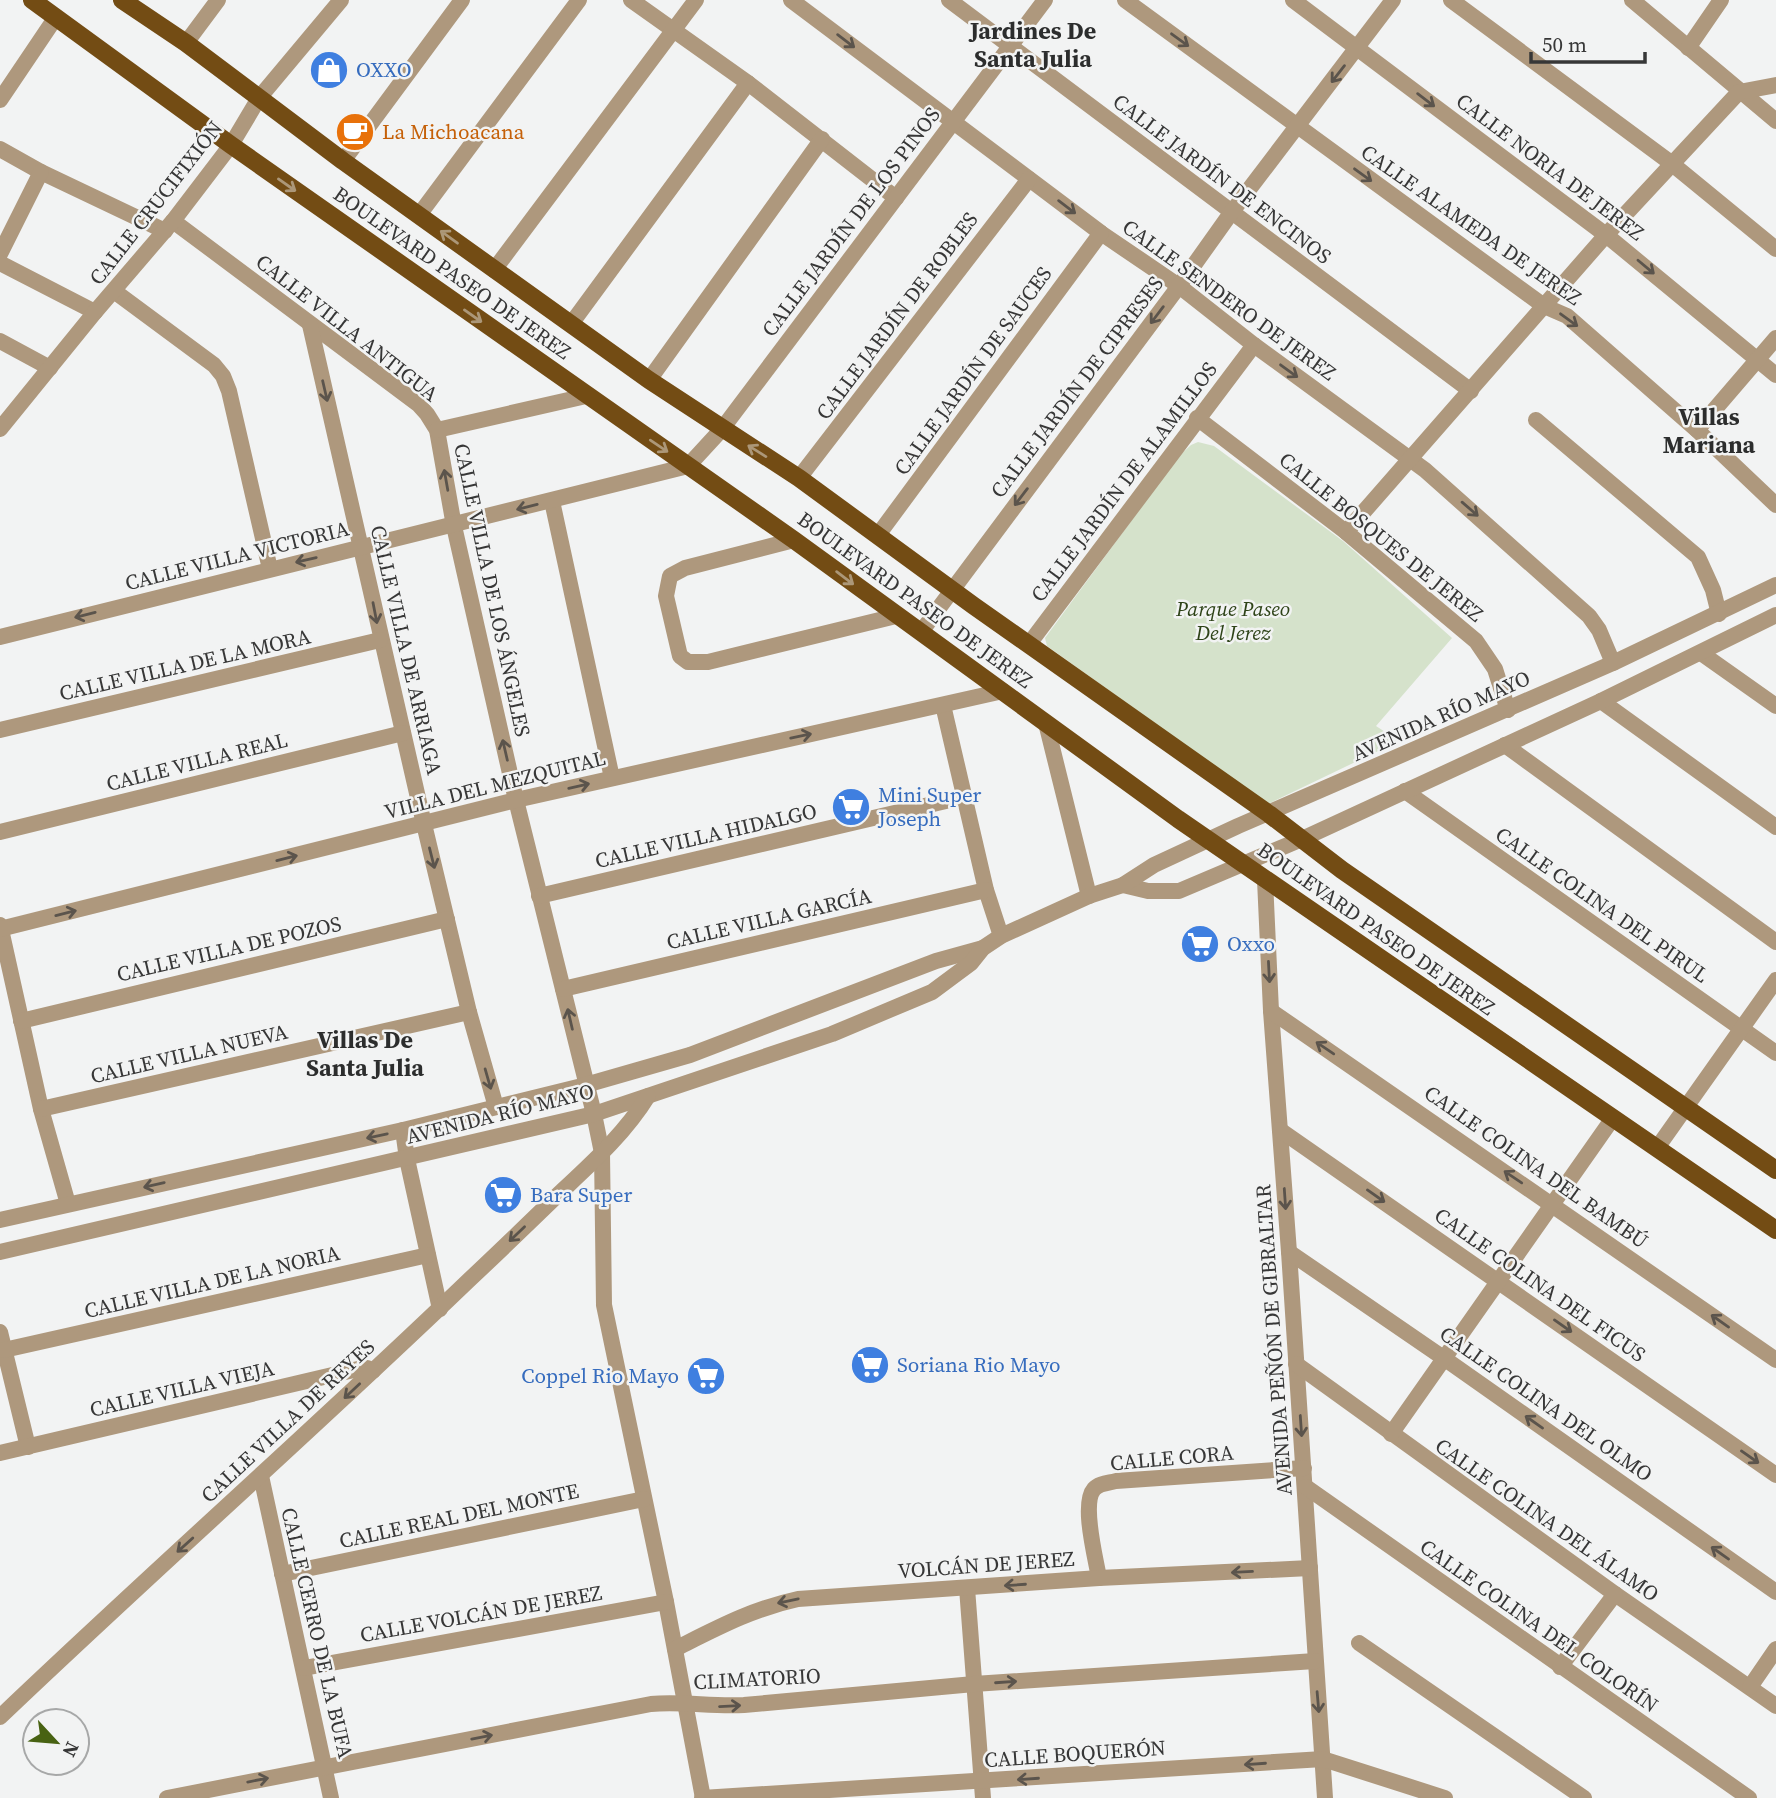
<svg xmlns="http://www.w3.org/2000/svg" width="1776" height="1798" font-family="'Source Serif 4',serif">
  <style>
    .green { fill: #d5e2cb }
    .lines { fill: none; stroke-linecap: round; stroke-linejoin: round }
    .minor { stroke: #ae987d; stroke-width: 16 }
    .major { stroke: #734c14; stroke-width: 18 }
    .oneway { stroke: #5b544c }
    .oneway2 { stroke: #ac9778 }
    .labels { text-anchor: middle; stroke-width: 5; stroke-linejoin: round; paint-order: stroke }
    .shop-label { font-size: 21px; fill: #366cbe; stroke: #f2f3f3; text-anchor: start }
    .food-label { font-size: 21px; fill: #c56008; stroke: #f2f3f3; text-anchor: start }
    .street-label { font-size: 21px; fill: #373737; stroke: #f2f3f3 }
    .park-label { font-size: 21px; font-style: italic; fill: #2e4318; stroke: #f2f3f3 }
    .quarter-label { font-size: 24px; font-weight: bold; fill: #2c2d2d; stroke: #f2f3f3 }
  </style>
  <rect width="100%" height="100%" fill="#f2f3f3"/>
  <path class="green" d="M1198 442 1214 446 1343 541 1452 638 1376 726 1399 741 1268 804 1047 646 1045 638 1179 456 1191 445Z"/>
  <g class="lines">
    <g class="minor">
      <path d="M631 0 748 83 896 198"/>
      <path d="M791 0 1101 233 1179 286 1254 345 1425 470 1589 616 1599 630 1613 663"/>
      <path d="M949 0 1471 391"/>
      <path d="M1125 0 1544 306 1567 316 1697 430 1776 505"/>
      <path d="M1293 0 1606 235 1776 375"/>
      <path d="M1451 0 1671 163 1776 249"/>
      <path d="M1632 0 1776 121"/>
      <path d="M186 43 218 0"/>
      <path d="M1688 48 1721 0"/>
      <path d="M0 100 56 17"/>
      <path d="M0 149 41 172 165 231"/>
      <path d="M343 161 462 0"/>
      <path d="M419 215 579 0"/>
      <path d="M173 221 418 404 427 414 437 430 454 526 516 800 594 1114 602 1153 604 1305 666 1602 703 1798"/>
      <path d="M0 254 41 172"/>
      <path d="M0 263 95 312"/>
      <path d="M494 270 696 0"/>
      <path d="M114 291 214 365 223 376 229 391 270 569"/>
      <path d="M571 324 748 83"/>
      <path d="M310 325 424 824 469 1012 496 1107"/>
      <path d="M0 341 50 368"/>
      <path d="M649 380 822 139"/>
      <path d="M1197 418 1346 532 1476 641 1495 669 1508 710"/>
      <path d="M1536 420 1698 557 1713 590 1719 614"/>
      <path d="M0 429 95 312 173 221 231 145 259 98 341 0"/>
      <path d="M437 430 586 396"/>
      <path d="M1697 430 1776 338"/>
      <path d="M799 478 1029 179"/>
      <path d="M552 501 612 778"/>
      <path d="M1346 532 1606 235 1739 92 1776 85"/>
      <path d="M878 535 1101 233"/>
      <path d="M794 540 685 568 670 576 666 596 680 656 688 662H708L896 616"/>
      <path d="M921 632 1179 286 1231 213 1393 0"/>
      <path d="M0 637 688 466 722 429 1045 0"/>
      <path d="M1029 644 1254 345"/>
      <path d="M1701 653 1776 706"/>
      <path d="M1601 701 1776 827"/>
      <path d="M943 705 986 890 1001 936"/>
      <path d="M1046 723 1089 896"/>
      <path d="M0 730 380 640"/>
      <path d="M1505 745 1776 942"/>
      <path d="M1405 791 1776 1053"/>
      <path d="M0 832 403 733"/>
      <path d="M1265 880 1271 1011 1289 1252 1325 1798"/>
      <path d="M1123 885 1148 891H1179L1302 839 1601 701 1776 615"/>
      <path d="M539 896 963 797"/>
      <path d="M0 925 41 1109 68 1204"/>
      <path d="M0 929 516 800 1003 691"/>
      <path d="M563 989 986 890"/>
      <path d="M1271 1011 1776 1360"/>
      <path d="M21 1021 447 919"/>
      <path d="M41 1109 469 1012"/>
      <path d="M403 1130 407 1159 440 1309"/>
      <path d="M1280 1130 1776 1475"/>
      <path d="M1657 1148 1776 980"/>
      <path d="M0 1220 403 1130 582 1086 690 1055 936 961 983 948"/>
      <path d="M0 1252 594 1114 832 1034 932 992 971 963 983 948 1001 936 1089 896 1123 885 1154 865 1238 826 1613 663 1776 585"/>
      <path d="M1289 1252 1445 1359 1776 1592"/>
      <path d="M0 1332 28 1447"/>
      <path d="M4 1350 428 1255"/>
      <path d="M1296 1364 1615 1594 1776 1706"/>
      <path d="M1391 1434 1613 1118"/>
      <path d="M0 1453 358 1369 367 1368 373 1371"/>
      <path d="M261 1476 331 1798"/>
      <path d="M1306 1487 1749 1798"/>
      <path d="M282 1574 644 1499"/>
      <path d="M1099 1578C1096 1559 1081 1504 1094 1489 1099 1483 1110 1483 1116 1481L1304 1468"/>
      <path d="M967 1588 983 1798"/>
      <path d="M1359 1643 1584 1798"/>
      <path d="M675 1649C717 1628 752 1609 798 1599L1099 1578 1310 1568"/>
      <path d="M1560 1667 1615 1594"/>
      <path d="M304 1668 666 1602"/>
      <path d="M1750 1687 1776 1649"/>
      <path d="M0 1717C154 1570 314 1429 468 1281 500 1251 532 1220 563 1190 594 1161 625 1133 648 1096"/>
      <path d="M167 1798 651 1704C682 1701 713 1707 744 1705L974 1684 1315 1661"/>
      <path d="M702 1798 1323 1759 1445 1798"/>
    </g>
    <g class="major">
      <path d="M32 0 231 145 794 540 1178 819 1776 1230"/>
      <path d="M122 0 186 43 343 161 649 380 799 478 974 606 1269 814 1342 870 1776 1170"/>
    </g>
  </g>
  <defs><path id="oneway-shaft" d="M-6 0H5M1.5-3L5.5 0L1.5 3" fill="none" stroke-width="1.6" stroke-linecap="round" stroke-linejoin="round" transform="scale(1.75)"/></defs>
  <g class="oneway">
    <use href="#oneway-shaft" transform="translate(1180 40) rotate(36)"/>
    <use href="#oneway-shaft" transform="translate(846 41) rotate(37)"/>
    <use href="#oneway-shaft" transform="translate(1338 74) rotate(128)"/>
    <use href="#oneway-shaft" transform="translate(1426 100) rotate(37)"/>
    <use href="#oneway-shaft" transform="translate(1363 175) rotate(36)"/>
    <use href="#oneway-shaft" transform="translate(1067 207) rotate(37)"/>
    <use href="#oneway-shaft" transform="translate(1646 267) rotate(40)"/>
    <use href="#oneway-shaft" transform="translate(1157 315) rotate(127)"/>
    <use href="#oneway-shaft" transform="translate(1569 320) rotate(36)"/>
    <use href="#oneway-shaft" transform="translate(1289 371) rotate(36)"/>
    <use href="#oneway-shaft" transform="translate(325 391) rotate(77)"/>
    <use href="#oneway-shaft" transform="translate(446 480) rotate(-100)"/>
    <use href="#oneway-shaft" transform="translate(1021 497) rotate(127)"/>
    <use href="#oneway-shaft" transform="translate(527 507) rotate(166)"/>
    <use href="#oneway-shaft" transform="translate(1470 509) rotate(41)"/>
    <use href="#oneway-shaft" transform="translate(306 560) rotate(167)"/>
    <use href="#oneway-shaft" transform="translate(375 613) rotate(79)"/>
    <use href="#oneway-shaft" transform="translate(85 615) rotate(166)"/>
    <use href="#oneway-shaft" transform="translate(801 736) rotate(-12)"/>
    <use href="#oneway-shaft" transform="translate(505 750) rotate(-103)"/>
    <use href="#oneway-shaft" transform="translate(579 786) rotate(-13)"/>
    <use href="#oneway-shaft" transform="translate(287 858) rotate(-14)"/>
    <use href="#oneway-shaft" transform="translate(432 858) rotate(76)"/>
    <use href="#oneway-shaft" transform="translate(66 913) rotate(-14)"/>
    <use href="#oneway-shaft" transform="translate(1269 972) rotate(87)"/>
    <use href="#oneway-shaft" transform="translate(570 1019) rotate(-103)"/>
    <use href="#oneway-shaft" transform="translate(1325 1048) rotate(-146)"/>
    <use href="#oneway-shaft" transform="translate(488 1079) rotate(74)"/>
    <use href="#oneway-shaft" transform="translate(377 1136) rotate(168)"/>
    <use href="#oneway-shaft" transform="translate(1513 1177) rotate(-146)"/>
    <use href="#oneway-shaft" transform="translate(154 1185) rotate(167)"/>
    <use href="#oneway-shaft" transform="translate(1376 1196) rotate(35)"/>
    <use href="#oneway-shaft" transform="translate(1285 1199) rotate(86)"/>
    <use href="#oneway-shaft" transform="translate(517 1234) rotate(136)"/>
    <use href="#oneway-shaft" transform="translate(1720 1321) rotate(-145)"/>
    <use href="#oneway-shaft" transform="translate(1563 1326) rotate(35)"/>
    <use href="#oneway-shaft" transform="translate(352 1391) rotate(137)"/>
    <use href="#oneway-shaft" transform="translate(1534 1422) rotate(-145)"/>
    <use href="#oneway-shaft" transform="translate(1301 1426) rotate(86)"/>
    <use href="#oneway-shaft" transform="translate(1750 1457) rotate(35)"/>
    <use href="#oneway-shaft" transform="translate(185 1545) rotate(138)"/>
    <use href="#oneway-shaft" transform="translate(1720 1553) rotate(-145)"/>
    <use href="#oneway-shaft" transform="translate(1242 1572) rotate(177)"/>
    <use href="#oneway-shaft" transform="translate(1015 1585) rotate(176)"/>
    <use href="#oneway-shaft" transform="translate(788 1601) rotate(168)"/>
    <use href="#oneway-shaft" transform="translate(1006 1682) rotate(-4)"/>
    <use href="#oneway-shaft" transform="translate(1318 1702) rotate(85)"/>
    <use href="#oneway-shaft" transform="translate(730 1706) rotate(-3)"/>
    <use href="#oneway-shaft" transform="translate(482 1737) rotate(-11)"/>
    <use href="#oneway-shaft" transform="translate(1255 1764) rotate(176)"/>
    <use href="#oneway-shaft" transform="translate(1028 1779) rotate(176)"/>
    <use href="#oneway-shaft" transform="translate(258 1780) rotate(-11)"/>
  </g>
  <g class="oneway2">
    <use href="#oneway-shaft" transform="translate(287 185) rotate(35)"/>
    <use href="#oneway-shaft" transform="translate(449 237) rotate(-144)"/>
    <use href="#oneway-shaft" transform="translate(473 316) rotate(35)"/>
    <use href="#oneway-shaft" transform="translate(659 446) rotate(34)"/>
    <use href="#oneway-shaft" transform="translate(757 451) rotate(-148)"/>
    <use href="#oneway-shaft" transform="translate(845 578) rotate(37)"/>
  </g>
  <defs>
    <g id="shop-disc" transform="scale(2.0125)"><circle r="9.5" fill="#3f7fe0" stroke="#f2f3f3"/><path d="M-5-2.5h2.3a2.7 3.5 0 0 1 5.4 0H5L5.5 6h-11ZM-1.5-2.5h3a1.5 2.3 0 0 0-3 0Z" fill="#fff"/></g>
    <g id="cafe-disc" transform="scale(2.0125)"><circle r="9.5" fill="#e8710a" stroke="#f2f3f3"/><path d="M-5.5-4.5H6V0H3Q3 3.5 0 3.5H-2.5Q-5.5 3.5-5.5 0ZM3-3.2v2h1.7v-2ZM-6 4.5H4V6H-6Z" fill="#fff"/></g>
    <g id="supermarket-disc" transform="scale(2.0125)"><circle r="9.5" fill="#3f7fe0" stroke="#f2f3f3"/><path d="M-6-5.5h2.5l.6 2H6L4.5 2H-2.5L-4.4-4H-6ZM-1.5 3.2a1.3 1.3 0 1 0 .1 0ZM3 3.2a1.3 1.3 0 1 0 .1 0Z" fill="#fff"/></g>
  </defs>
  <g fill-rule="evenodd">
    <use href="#shop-disc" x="329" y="70"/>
    <use href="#cafe-disc" x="355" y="132"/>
    <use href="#supermarket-disc" x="851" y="807"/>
    <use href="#supermarket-disc" x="1200" y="944"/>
    <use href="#supermarket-disc" x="503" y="1195"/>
    <use href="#supermarket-disc" x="870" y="1365"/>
    <use href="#supermarket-disc" x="706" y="1376"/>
  </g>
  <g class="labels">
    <g class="shop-label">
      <text x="356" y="77">OXXO</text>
      <text x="878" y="802">Mini Super<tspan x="878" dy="24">Joseph</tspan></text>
      <text x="1227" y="951">Oxxo</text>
      <text x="530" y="1202">Bara Super</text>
      <text x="897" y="1372">Soriana Rio Mayo</text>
      <text x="679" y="1383" text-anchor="end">Coppel Rio Mayo</text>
    </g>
    <g class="food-label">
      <text x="382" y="139">La Michoacana</text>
    </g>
    <g class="street-label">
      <text transform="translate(1550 167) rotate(37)" y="7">CALLE NORIA DE JEREZ</text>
      <text transform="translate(1222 179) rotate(37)" y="7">CALLE JARDÍN DE ENCINOS</text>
      <text transform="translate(156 203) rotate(-52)" y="7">CALLE CRUCIFIXIÓN</text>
      <text transform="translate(851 222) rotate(-53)" y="7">CALLE JARDÍN DE LOS PINOS</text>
      <text transform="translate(1471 225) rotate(35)" y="7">CALLE ALAMEDA DE JEREZ</text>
      <text transform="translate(452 273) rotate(35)" y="7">BOULEVARD PASEO DE JEREZ</text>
      <text transform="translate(1229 300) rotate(36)" y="7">CALLE SENDERO DE JEREZ</text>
      <text transform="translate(897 316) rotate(-53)" y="7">CALLE JARDÍN DE ROBLES</text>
      <text transform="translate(347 328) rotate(38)" y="7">CALLE VILLA ANTIGUA</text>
      <text transform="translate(973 371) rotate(-54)" y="7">CALLE JARDÍN DE SAUCES</text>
      <text transform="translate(1077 387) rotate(-53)" y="7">CALLE JARDÍN DE CIPRESES</text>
      <text transform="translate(1124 482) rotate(-53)" y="7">CALLE JARDÍN DE ALAMILLOS</text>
      <text transform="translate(1381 537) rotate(39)" y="7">CALLE BOSQUES DE JEREZ</text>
      <text transform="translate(237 556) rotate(-14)" y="7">CALLE VILLA VICTORIA</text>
      <text transform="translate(492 590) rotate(78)" y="7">CALLE VILLA DE LOS ÁNGELES</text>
      <text transform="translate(915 600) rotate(36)" y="7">BOULEVARD PASEO DE JEREZ</text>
      <text transform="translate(406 650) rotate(77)" y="7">CALLE VILLA DE ARRIAGA</text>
      <text transform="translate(185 665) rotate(-13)" y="7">CALLE VILLA DE LA MORA</text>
      <text transform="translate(1441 716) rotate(-24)" y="7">AVENIDA RÍO MAYO</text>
      <text transform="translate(197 762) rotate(-14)" y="7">CALLE VILLA REAL</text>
      <text transform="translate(495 785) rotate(-14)" y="7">VILLA DEL MEZQUITAL</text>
      <text transform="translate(706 836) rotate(-13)" y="7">CALLE VILLA HIDALGO</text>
      <text transform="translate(1602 905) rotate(35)" y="7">CALLE COLINA DEL PIRUL</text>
      <text transform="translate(769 919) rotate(-13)" y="7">CALLE VILLA GARCÍA</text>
      <text transform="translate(1376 929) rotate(35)" y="7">BOULEVARD PASEO DE JEREZ</text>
      <text transform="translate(229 949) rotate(-13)" y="7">CALLE VILLA DE POZOS</text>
      <text transform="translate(189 1054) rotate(-13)" y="7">CALLE VILLA NUEVA</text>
      <text transform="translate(500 1114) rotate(-14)" y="7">AVENIDA RÍO MAYO</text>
      <text transform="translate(1536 1167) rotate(35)" y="7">CALLE COLINA DEL BAMBÚ</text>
      <text transform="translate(212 1282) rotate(-13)" y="7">CALLE VILLA DE LA NORIA</text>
      <text transform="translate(1540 1285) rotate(35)" y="7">CALLE COLINA DEL FICUS</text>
      <text transform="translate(1274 1340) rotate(-94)" y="7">AVENIDA PEÑÓN DE GIBRALTAR</text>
      <text transform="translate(182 1389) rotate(-13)" y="7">CALLE VILLA VIEJA</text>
      <text transform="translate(1546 1404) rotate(35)" y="7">CALLE COLINA DEL OLMO</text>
      <text transform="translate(288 1421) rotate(-43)" y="7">CALLE VILLA DE REYES</text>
      <text transform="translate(1172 1458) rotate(-5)" y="7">CALLE CORA</text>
      <text transform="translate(459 1516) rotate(-12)" y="7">CALLE REAL DEL MONTE</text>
      <text transform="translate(1547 1520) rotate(35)" y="7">CALLE COLINA DEL ÁLAMO</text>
      <text transform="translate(986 1565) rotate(-4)" y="7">VOLCÁN DE JEREZ</text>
      <text transform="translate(481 1614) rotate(-10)" y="7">CALLE VOLCÁN DE JEREZ</text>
      <text transform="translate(1539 1626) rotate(35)" y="7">CALLE COLINA DEL COLORÍN</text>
      <text transform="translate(317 1633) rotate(77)" y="7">CALLE CERRO DE LA BUFA</text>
      <text transform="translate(757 1679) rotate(-3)" y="7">CLIMATORIO</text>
      <text transform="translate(1075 1754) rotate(-4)" y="7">CALLE BOQUERÓN</text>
    </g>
    <g class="park-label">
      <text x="1233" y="616">Parque Paseo<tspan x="1233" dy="24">Del Jerez</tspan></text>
    </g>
    <g class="quarter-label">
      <text x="1033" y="39">Jardines De<tspan x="1033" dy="28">Santa Julia</tspan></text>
      <text x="1709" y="425">Villas<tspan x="1709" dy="28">Mariana</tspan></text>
      <text x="365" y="1048">Villas De<tspan x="365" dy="28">Santa Julia</tspan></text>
    </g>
  </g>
  <g transform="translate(56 1742) rotate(116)"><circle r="33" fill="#f2f3f3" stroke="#a7a8a8" stroke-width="2"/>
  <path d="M0-5L12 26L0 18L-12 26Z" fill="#486212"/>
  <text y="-10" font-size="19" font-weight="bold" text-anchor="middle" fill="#373737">N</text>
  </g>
  <path d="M1531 52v10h114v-10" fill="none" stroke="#373737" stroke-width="3.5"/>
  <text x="1542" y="52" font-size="21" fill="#373737" stroke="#f2f3f3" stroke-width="5" paint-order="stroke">50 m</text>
</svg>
